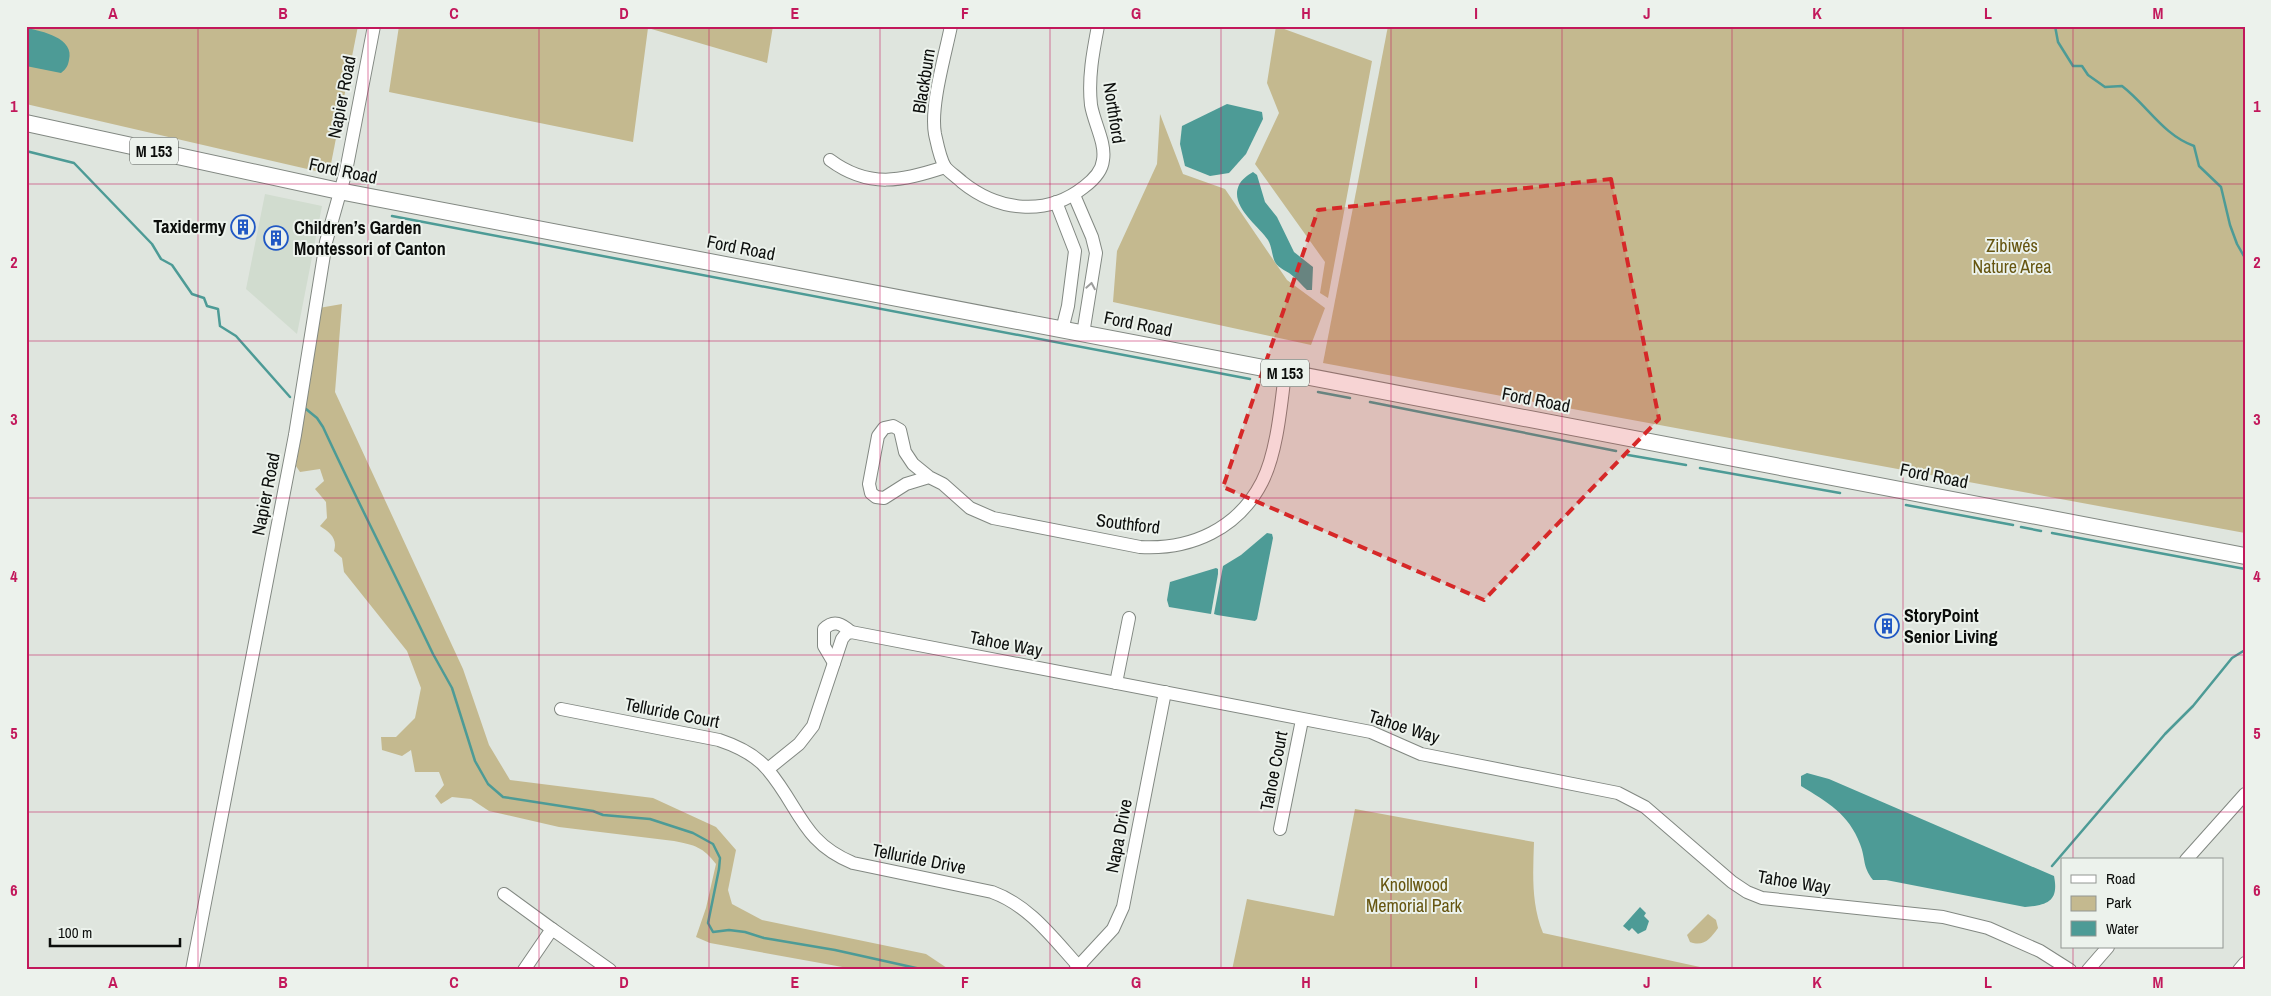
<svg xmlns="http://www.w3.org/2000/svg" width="2271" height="996" font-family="'Archivo Narrow',sans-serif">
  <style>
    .built { fill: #d1dccf }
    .green { fill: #c4b98f }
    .water { fill: #4d9b96 }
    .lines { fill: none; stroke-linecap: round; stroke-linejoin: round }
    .stream { stroke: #4d9b96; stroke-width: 2.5 }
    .minor-casing { stroke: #828882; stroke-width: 14 }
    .major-casing { stroke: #828882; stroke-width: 18 }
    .minor { stroke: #fff; stroke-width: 12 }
    .major { stroke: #fff; stroke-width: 16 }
    .oneway { stroke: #9d9e9d }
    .marked { fill: #d62828; fill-opacity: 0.2; stroke: #d62828; stroke-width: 4; stroke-dasharray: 10 6; stroke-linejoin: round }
    .grid { fill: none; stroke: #c2185b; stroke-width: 1; stroke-opacity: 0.55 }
    .labels { text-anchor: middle; stroke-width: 4; stroke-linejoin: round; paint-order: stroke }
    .shield { fill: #ecf2ec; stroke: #4e524e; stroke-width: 1 }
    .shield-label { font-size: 16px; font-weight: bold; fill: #0b0d0b }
    .street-label { font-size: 18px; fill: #0b0d0b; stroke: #ecf2ec }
    .poi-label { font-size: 18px; font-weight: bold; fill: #0b0d0b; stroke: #ecf2ec; text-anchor: start }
    .park-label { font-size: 18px; fill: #665510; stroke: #ecf2ec }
    .neatline { fill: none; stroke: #c2185b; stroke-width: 2 }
    .grid-label { font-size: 16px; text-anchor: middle; font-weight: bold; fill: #c2185b }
  </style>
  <rect width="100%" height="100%" fill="#dfe5de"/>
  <path class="built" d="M265 194 322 206 297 334 246 289Z"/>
  <g class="green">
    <path d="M26 26H358L329 174 26 104Z"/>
    <path d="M399 26H773L767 63 648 28 633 142 389 92Z"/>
    <path d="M1276 26 1372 61 1328 298 1320 293 1325 262 1255 164 1279 113 1267 83Z"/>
    <path d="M1388 26H2245V533L1323 363Z"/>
    <path d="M1160 114 1183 174 1225 189 1287 280 1325 308 1311 345 1113 302 1117 251 1157 164Z"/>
    <path d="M342 304 335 392 463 669 489 745 510 780 653 798 716 827 736 850 728 890 732 904 762 920 926 954 950 970H859L710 943 696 937 706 908 716 864C703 847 695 845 674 841L559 827 489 811 471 799 452 797 441 804 435 796 444 785 439 772H415L411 750 402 756 382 750 381 737H396L415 718 421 688 407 651 344 572 342 558 334 551C338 538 329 532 320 526L327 518 326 502 315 489 324 481 320 469 300 472 296 466 313 364 319 308Z"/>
    <path d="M1355 809 1534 842C1533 873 1531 903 1543 933L1714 970H1232L1247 899 1334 916Z"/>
    <path d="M1708 914 1716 920 1718 928C1710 939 1704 947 1690 942L1687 935Z"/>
  </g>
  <g class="water">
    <path d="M26 28C42 31 75 38 69 60 68 66 66 69 61 73L26 66Z"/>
    <path d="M1227 104 1262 112 1263 119 1246 154 1229 173 1210 176 1185 166 1180 144 1182 126Z"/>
    <path d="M1253 172 1257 175 1265 202 1277 217 1294 252 1313 267 1312 290H1307C1302 286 1299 281 1294 277 1288 271 1279 269 1275 262 1272 256 1272 247 1268 240 1259 226 1229 206 1239 185 1241 180 1248 175 1253 172Z"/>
    <path d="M1267 533 1272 534 1273 538 1257 619 1255 621 1217 615 1214 614 1223 566 1241 555Z"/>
    <path d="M1216 568 1218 569V574L1211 614 1169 607 1167 600 1170 582Z"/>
    <path d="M1807 773 1829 779 2054 876C2059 901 2048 905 2025 907L1886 880H1873C1862 866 1866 859 1860 844 1849 814 1827 802 1801 786V776Z"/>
    <path d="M1640 907 1646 913 1644 916 1649 921 1646 930 1638 934 1632 928 1629 931 1623 926Z"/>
  </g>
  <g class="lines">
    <g class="stream">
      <path d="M2055 26 2058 42 2073 66H2082L2088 75 2105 87 2122 86C2147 105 2163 135 2194 146L2199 166 2221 187 2230 225 2237 244 2245 258"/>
      <path d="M26 151 74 163 152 244 161 259 172 265 192 294 204 298 207 306 218 309 220 326 236 336 290 397"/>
      <path d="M392 216 1250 379"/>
      <path d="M1318 392 1350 398"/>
      <path d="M1370 402 1616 451"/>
      <path d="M306 409 317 418 323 427C358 503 397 578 433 654L452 688 475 761 488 784 503 797 593 811 603 815 650 819 693 833 713 844 720 858 719 869 708 923 713 932 729 930 745 932 764 938 835 950 925 970"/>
      <path d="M1628 455 1686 465"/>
      <path d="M1700 468 1840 493"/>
      <path d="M1906 505 2013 525"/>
      <path d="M2021 527 2041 531"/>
      <path d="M2052 533 2245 569"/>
      <path d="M2052 866 2165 734 2193 706 2232 658 2245 650"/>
    </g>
    <g class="minor-casing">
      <g id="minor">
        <path d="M951 26C945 56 930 106 935 134 937 143 940 159 945 167 949 172 957 177 962 182 998 211 1046 217 1084 187 1092 181 1102 171 1103 160 1106 143 1094 123 1091 105 1088 78 1093 52 1098 26"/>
        <path d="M830 160C869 189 902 181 945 167"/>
        <path d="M1074 195 1092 237 1096 253 1083 334"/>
        <path d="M1056 202 1075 251 1068 306 1062 330"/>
        <path d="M929 477 906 484 884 498 876 497 871 493 869 484 878 436 884 428 893 426 900 430 905 452 913 464 929 477 943 484 970 508 993 518 1140 547C1191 550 1238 529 1262 482 1277 453 1281 405 1285 373"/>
        <path d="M834 663 824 646V629C834 619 842 624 851 632"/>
        <path d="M1116 683 1129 618"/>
        <path d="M561 709 719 740C737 746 756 755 768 770 800 808 802 842 853 863L992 892C1031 906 1055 941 1082 970"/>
        <path d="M768 769 799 744 813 726 842 639 846 634 851 632 1371 732 1421 754 1618 793 1645 807 1732 882 1747 892 1762 898 1943 917 1988 928 2040 951 2070 970"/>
        <path d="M1280 829 1302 720"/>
        <path d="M2186 860 2245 794"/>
        <path d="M504 894 552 929"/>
        <path d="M192 970 295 435 326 242 346 171 374 26"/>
        <path d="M524 970 552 929 610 970"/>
        <path d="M1075 970 1113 929 1123 907 1165 692"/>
        <path d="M2088 970 2108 947"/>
        <path d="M2239 970 2245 963"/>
      </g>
    </g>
    <g class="major-casing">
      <path id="major" d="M26 123 339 191 2245 556"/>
    </g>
    <use href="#minor" class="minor"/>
    <use href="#major" class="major"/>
  </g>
  <defs><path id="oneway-chevron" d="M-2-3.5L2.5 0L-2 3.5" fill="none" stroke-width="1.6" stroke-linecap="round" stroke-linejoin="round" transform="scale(1.25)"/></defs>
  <use class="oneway" href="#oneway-chevron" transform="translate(1091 286) rotate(-80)"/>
  <path class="marked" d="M1611 179 1659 419 1484 600 1223 487 1318 210Z"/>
  <path class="grid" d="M198 26V970M368 26V970M539 26V970M709 26V970M880 26V970M1050 26V970M1221 26V970M1391 26V970M1562 26V970M1732 26V970M1903 26V970M2073 26V860M26 184H2245M26 341H2245M26 498H2245M26 655H2245M26 812H2245M2073 947V970"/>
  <defs>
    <g id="building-ring" transform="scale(1.25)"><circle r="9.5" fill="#ecf2ec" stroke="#2058c4" stroke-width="1.5"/><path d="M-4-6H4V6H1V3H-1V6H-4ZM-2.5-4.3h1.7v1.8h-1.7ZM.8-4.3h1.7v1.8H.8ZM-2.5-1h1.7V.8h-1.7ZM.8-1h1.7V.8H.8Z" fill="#2058c4"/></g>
  </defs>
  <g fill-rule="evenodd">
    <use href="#building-ring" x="243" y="227"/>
    <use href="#building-ring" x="276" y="238"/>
    <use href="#building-ring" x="1887" y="626"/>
  </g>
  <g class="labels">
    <g class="shield">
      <rect x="130" y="137.5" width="48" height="27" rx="4"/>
      <rect x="1261" y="359.5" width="48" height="27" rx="4"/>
    </g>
    <g class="shield-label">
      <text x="154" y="157">M 153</text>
      <text x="1285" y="379">M 153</text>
    </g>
    <g class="street-label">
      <text transform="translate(924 81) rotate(-81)" y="6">Blackburn</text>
      <text transform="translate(342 97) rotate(-79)" y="6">Napier Road</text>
      <text transform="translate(1114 113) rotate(81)" y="6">Northford</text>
      <text transform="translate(343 171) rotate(12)" y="6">Ford Road</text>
      <text transform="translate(741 248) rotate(11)" y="6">Ford Road</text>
      <text transform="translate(1138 324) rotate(11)" y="6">Ford Road</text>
      <text transform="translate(1536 400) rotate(11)" y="6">Ford Road</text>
      <text transform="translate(1934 476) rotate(11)" y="6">Ford Road</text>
      <text transform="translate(266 494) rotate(-79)" y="6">Napier Road</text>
      <text transform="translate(1128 524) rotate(7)" y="6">Southford</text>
      <text transform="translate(1006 644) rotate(11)" y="6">Tahoe Way</text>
      <text transform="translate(672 713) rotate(11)" y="6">Telluride Court</text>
      <text transform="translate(1404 727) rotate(18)" y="6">Tahoe Way</text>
      <text transform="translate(1274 771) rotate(-79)" y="6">Tahoe Court</text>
      <text transform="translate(1119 836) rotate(-79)" y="6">Napa Drive</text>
      <text transform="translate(919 859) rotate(11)" y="6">Telluride Drive</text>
      <text transform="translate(1794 882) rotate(9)" y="6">Tahoe Way</text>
    </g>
    <g class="poi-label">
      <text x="226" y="233" text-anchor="end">Taxidermy</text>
      <text x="294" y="234">Children’s Garden<tspan x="294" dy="21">Montessori of Canton</tspan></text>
      <text x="1904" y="622">StoryPoint<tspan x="1904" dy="21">Senior Living</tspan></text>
    </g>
    <g class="park-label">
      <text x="2012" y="252">Zibiwés<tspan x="2012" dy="21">Nature Area</tspan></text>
      <text x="1414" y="891">Knollwood<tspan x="1414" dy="21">Memorial Park</tspan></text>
    </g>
  </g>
  <rect width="2271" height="996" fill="none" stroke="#ecf2ec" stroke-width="55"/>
  <rect x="2061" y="858" width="162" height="90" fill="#ecf2ec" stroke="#929692"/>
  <rect x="2071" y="875" width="25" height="8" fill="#ffffff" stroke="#929692"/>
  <text x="2106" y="884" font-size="15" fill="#0b0d0b">Road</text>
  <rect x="2071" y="896" width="25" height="15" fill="#c4b98f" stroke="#929692"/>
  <text x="2106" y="908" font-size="15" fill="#0b0d0b">Park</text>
  <rect x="2071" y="921" width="25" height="15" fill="#4d9b96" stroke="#929692"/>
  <text x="2106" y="934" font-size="15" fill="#0b0d0b">Water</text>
  <path d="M50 938v8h130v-8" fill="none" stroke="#0b0d0b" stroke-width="2.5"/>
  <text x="58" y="938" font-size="15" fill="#0b0d0b" stroke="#ecf2ec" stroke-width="4" paint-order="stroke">100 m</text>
  <rect x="28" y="28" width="2216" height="940" class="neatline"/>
  <g class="grid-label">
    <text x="113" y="19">A</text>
    <text x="283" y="19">B</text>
    <text x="454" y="19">C</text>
    <text x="624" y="19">D</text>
    <text x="795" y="19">E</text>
    <text x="965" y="19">F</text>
    <text x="1136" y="19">G</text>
    <text x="1306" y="19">H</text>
    <text x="1476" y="19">I</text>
    <text x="1647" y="19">J</text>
    <text x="1817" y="19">K</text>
    <text x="1988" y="19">L</text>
    <text x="2158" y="19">M</text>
    <text x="14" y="112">1</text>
    <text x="2257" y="112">1</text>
    <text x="14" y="268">2</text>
    <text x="2257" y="268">2</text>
    <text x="14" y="425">3</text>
    <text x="2257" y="425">3</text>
    <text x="14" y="582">4</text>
    <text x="2257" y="582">4</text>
    <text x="14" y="739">5</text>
    <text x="2257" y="739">5</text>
    <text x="14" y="896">6</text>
    <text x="2257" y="896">6</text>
    <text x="113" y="988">A</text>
    <text x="283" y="988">B</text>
    <text x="454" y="988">C</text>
    <text x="624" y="988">D</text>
    <text x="795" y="988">E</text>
    <text x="965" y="988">F</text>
    <text x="1136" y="988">G</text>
    <text x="1306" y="988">H</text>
    <text x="1476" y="988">I</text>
    <text x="1647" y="988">J</text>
    <text x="1817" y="988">K</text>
    <text x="1988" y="988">L</text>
    <text x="2158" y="988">M</text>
  </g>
</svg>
